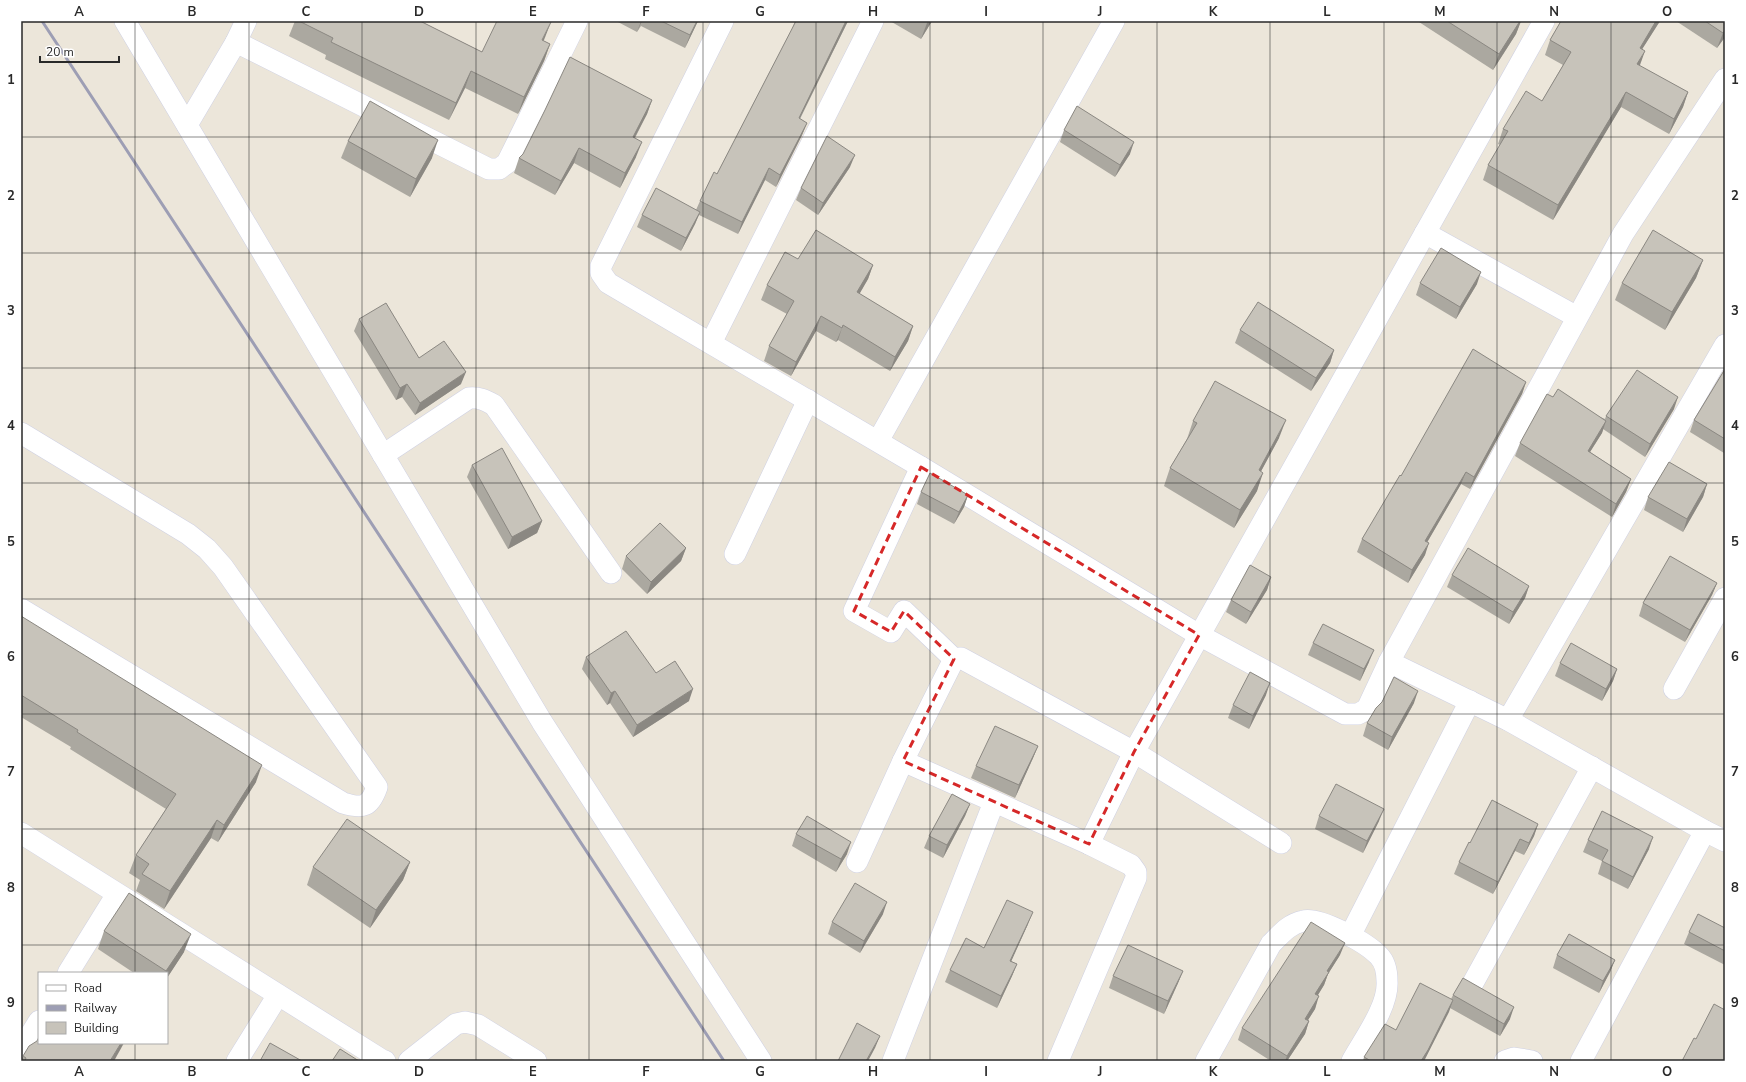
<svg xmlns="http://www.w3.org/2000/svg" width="1746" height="1082" font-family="'Nunito Sans',sans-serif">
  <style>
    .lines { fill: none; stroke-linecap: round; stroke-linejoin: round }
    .street-casing { stroke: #cfd1e3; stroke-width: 22 }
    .street { stroke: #fff; stroke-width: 21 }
    .rail { stroke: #9d9eb4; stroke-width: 3 }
    .wall { fill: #aba8a0 }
    .shaded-wall { fill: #8b8882 }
    .building { fill: #c7c3ba; stroke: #8b8882 }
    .marked { fill: none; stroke: #d62828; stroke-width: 3; stroke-dasharray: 8 5; stroke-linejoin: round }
    .grid { fill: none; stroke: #292929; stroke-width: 1; stroke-opacity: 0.55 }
    .neatline { fill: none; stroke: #292929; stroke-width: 1.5 }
    .grid-label { font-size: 13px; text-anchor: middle; font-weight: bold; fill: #292929 }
  </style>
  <rect width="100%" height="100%" fill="#ece6da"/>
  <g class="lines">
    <g class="street-casing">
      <g id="street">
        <path d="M125 21 542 722 761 1061"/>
        <path d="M723 21 601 266V273L608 283 921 467 1199 635 1345 714H1358L1367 709 1389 662"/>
        <path d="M236 42 489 169H499L507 163 577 21"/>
        <path d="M1725 79 1623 234 1389 662 1508 720 1705 831 1725 841"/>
        <path d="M187 125 236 42 246 21"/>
        <path d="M1425 233 1577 317"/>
        <path d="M711 343 873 21"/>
        <path d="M21 433 188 534 207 549 223 567 377 787C370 807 363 809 343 803L21 609"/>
        <path d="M878 441 1114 21"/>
        <path d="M383 455 469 398C479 397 485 400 494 405L611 573"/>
        <path d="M921 467 854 611 891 632 904 611 954 659"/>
        <path d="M735 554 808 400"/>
        <path d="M1674 689 1725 598"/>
        <path d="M1508 720 1725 345"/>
        <path d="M903 761 1089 844 1131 865 1136 872V878L1058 1061"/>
        <path d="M21 833 382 1060 385 1061"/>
        <path d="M1089 844 1134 752 1544 21"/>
        <path d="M857 862 903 761 954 659 961 658 1134 752 1281 843"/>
        <path d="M1350 936 1470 701"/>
        <path d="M68 973 117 894"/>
        <path d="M1473 983 1592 767"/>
        <path d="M21 1050 39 1021"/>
        <path d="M237 1061 278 995"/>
        <path d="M409 1061 456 1024 465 1022 478 1025 536 1061"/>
        <path d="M893 1061 994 802"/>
        <path d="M1206 1061 1271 944C1281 934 1289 924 1303 921 1319 916 1367 943 1379 956 1385 962 1387 973 1387 981 1389 1006 1364 1039 1352 1061"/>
        <path d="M1505 1061 1514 1058 1532 1061"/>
        <path d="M1581 1061 1705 831"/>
      </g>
    </g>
    <use href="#street" class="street"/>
    <path class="rail" d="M42 21 724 1061"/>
  </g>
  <g class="wall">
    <path d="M295 21H420L482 52 544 41 550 44 544 61 518 114 465 88 449 120 325 59 326 55 289 36Z"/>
    <path d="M616 21H698L685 48 641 26 637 32Z"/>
    <path d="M795 21H848L800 119 807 123 802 135 776 187 765 180 738 234 699 215 695 224 681 251 637 227 642 215 696 210 700 201 717 174 751 108 792 29Z"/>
    <path d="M890 21H932L921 39Z"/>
    <path d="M1420 21H1521L1516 34 1493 70 1419 22Z"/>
    <path d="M1561 21H1660L1642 49 1639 66 1688 92 1683 107 1669 134 1621 107 1553 220 1483 180 1488 165 1500 145 1498 144 1503 129 1542 101 1563 65 1545 55 1550 40Z"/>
    <path d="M1676 21H1725V37L1717 48Z"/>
    <path d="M652 100 647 114 635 138 636 157 620 188 574 163 555 195 514 173 519 158Z"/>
    <path d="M1064 130 1130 154 1115 177 1060 142Z"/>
    <path d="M348 141 432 158 410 197 341 158Z"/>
    <path d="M850 167 818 215 796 200 801 188Z"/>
    <path d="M798 259 873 265 868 279 859 294 913 326 908 341 890 371 838 340 836 342 816 331 791 376 764 361 769 346 787 314 761 300 767 285Z"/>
    <path d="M1703 260 1696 278 1665 330 1615 300 1622 283Z"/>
    <path d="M1420 283 1477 284 1456 319 1416 295Z"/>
    <path d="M359 319 419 358 461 384 415 415 402 397 396 400 354 331Z"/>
    <path d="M1240 330 1334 350 1330 363 1311 391 1235 343Z"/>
    <path d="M1725 369V452L1724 453 1690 432 1694 420Z"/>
    <path d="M1526 382 1522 394 1470 489 1461 484 1427 542 1425 555 1408 583 1357 552 1362 539 1401 476Z"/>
    <path d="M1553 397 1605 419 1606 416 1674 409 1645 457 1603 429 1602 433 1590 452 1631 479 1626 492 1612 517 1515 456 1520 443Z"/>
    <path d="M1193 421 1279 438 1261 471 1257 491 1234 528 1164 486 1170 468 1187 439Z"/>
    <path d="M472 465 542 521 537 533 508 549 467 477Z"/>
    <path d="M1707 484 1703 497 1683 532 1644 510 1648 497Z"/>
    <path d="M921 492 968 495 964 507 954 524 917 504Z"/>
    <path d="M686 548 681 561 647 594 622 569 626 556Z"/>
    <path d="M1452 575 1529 586 1525 598 1509 624 1447 587Z"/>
    <path d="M1271 577 1267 590 1246 624 1226 612 1231 600Z"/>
    <path d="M1717 583 1712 595 1685 642 1639 616 1643 603Z"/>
    <path d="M21 616 256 782 218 842 211 838 164 909 136 891 140 880 129 873 136 855 166 809 70 749 71 747 21 717Z"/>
    <path d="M1313 643 1369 662 1360 681 1308 655Z"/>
    <path d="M586 657 656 673 689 701 633 737 610 703 607 705 582 669Z"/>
    <path d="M1560 663 1617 669 1613 681 1602 701 1555 676Z"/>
    <path d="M1266 695 1249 729 1228 718 1233 705Z"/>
    <path d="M1414 703 1388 750 1363 736 1367 723Z"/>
    <path d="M1038 746 1033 758 1015 798 971 778 976 766Z"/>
    <path d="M970 804 965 816 943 858 924 848 929 836Z"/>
    <path d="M1319 816 1379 821 1363 853 1315 829Z"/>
    <path d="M1538 824 1534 836 1524 855 1515 851 1493 894 1454 874 1459 862 1470 843Z"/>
    <path d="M796 834 847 854 836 872 792 846Z"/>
    <path d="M1588 840 1649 849 1628 889 1598 874 1602 861 1583 852Z"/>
    <path d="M410 862 403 880 370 928 307 885 313 867Z"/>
    <path d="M883 914 860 953 828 934 832 922Z"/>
    <path d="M1028 924 1011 961 1017 964 1012 976 997 1008 945 982 950 970 984 948Z"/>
    <path d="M1725 928V965L1684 944 1689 932Z"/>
    <path d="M104 931 184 952 167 978V973H134L98 949Z"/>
    <path d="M1340 955 1328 974 1324 985 1318 995 1315 1009 1308 1020 1309 1021 1305 1034 1287 1061H1271L1238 1040 1242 1028Z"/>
    <path d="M1557 955 1615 960 1610 972 1599 993 1553 968Z"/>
    <path d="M1183 971 1178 983 1164 1014 1109 988 1113 976Z"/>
    <path d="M1453 995 1510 1019 1500 1036 1450 1008 1424 1061H1363L1364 1057 1396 1030 1451 999Z"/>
    <path d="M23 1056 114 1061H21Z"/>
  </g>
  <g class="shaded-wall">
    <path d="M641 21H642L637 32Z"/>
    <path d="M697 21H698L685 48 690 35Z"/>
    <path d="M846 21H848L794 130 799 118Z"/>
    <path d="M928 21H932L921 39 927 23Z"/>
    <path d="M1520 21H1521L1516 34 1493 70 1499 54Z"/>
    <path d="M1656 21H1660L1634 62 1640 48Z"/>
    <path d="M551 22 544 40 536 57 542 40Z"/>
    <path d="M1725 30V37L1717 48 1723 33Z"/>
    <path d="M550 44 544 61 518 114 524 97Z"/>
    <path d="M1645 51 1640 65 1632 79 1637 64Z"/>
    <path d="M471 71 465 88 449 120 456 103Z"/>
    <path d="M1626 92 1621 107 1553 220 1558 205Z"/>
    <path d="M1688 92 1683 107 1669 134 1674 119Z"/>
    <path d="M652 100 647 114 627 152 633 137Z"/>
    <path d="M807 123 802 135 776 187 780 175Z"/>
    <path d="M438 140 432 158 410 197 416 179Z"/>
    <path d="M642 142 636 157 620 188 625 173Z"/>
    <path d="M1134 142 1130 154 1115 177 1120 165Z"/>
    <path d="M579 148 574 163 555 195 561 181Z"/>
    <path d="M855 155 850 167 818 215 823 203Z"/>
    <path d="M769 168 765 180 738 234 742 222Z"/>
    <path d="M700 212 695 224 681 251 686 238Z"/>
    <path d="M1703 260 1696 278 1665 330 1672 312Z"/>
    <path d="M873 265 868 279 852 307 857 292Z"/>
    <path d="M1481 272 1477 284 1456 319 1460 307Z"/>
    <path d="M821 316 816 331 791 376 796 362Z"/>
    <path d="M843 325 838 340 836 342 842 328Z"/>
    <path d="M913 326 908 341 890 371 895 357Z"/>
    <path d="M1334 350 1330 363 1311 391 1316 378Z"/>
    <path d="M466 372 461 384 415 415 420 403Z"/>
    <path d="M1526 382 1522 394 1470 489 1474 477Z"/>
    <path d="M407 384 402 397 396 400 400 388Z"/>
    <path d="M1678 397 1674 409 1645 457 1650 444Z"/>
    <path d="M1286 420 1279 438 1252 488 1259 470Z"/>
    <path d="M1606 421 1602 433 1583 463 1588 451Z"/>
    <path d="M1466 472 1461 484 1421 553 1425 541Z"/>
    <path d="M1263 473 1257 491 1234 528 1240 510Z"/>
    <path d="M1631 479 1626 492 1612 517 1616 504Z"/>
    <path d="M1707 484 1703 497 1683 532 1687 519Z"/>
    <path d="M968 495 964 507 954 524 959 512Z"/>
    <path d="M542 521 537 533 508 549 512 537Z"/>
    <path d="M1429 543 1425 555 1408 583 1412 570Z"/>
    <path d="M686 548 681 561 647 594 651 582Z"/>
    <path d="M1271 577 1267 590 1246 624 1251 612Z"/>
    <path d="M1717 583 1712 595 1685 642 1690 630Z"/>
    <path d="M1529 586 1525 598 1509 624 1513 612Z"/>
    <path d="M1374 650 1369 662 1360 681 1364 669Z"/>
    <path d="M1617 669 1613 681 1602 701 1606 689Z"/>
    <path d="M1270 683 1266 695 1249 729 1253 716Z"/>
    <path d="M693 689 689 701 633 737 637 725Z"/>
    <path d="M615 691 610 703 607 705 611 693Z"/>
    <path d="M1418 691 1414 703 1388 750 1392 737Z"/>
    <path d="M1038 746 1033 758 1015 798 1019 785Z"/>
    <path d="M262 765 256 782 218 842 224 825Z"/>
    <path d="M970 804 965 816 943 858 947 845Z"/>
    <path d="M1384 809 1379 821 1363 853 1367 841Z"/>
    <path d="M217 820 211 838 164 909 170 891Z"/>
    <path d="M1538 824 1534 836 1524 855 1529 843Z"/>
    <path d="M1653 837 1649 849 1628 889 1633 877Z"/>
    <path d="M1520 839 1515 851 1493 894 1498 882Z"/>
    <path d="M851 842 847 854 836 872 841 859Z"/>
    <path d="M410 862 403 880 370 928 376 910Z"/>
    <path d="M887 902 883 914 860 953 864 941Z"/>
    <path d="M1033 912 1028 924 1006 973 1010 961Z"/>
    <path d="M191 934 184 952 167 978V973H165L166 971Z"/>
    <path d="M1345 943 1340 955 1328 974 1324 985 1311 1006 1315 994 1327 971Z"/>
    <path d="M1615 960 1610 972 1599 993 1603 981Z"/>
    <path d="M1017 964 1012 976 997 1008 1001 996Z"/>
    <path d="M1183 971 1178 983 1164 1014 1168 1001Z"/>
    <path d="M1319 996 1315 1009 1301 1031 1305 1019Z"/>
    <path d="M1453 1000 1449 1012 1424 1061H1421Z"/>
    <path d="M1514 1007 1510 1019 1500 1036 1504 1024Z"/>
    <path d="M1309 1021 1305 1034 1287 1061H1285L1287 1056Z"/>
    <path d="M880 1036 875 1048 868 1061H866Z"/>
    <path d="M121 1043H124L114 1061H110Z"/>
  </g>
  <g class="building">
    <path d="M299 21H420L482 52 497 21H548L551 22 542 40 550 44 524 97 471 71 456 103 331 42 333 38Z"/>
    <path d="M661 21H697L690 35Z"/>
    <path d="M796 21H846L799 118 807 123 780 175 769 168 742 222 700 201 714 172 717 174Z"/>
    <path d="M1447 21H1520L1499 54Z"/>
    <path d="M1561 21H1656L1640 48 1645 51 1637 64 1688 92 1674 119 1626 92 1558 205 1488 165 1508 131 1503 129 1526 91 1542 101 1571 52 1550 40Z"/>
    <path d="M1705 21H1725V30L1723 33Z"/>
    <path d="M570 57 652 100 633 137 642 142 625 173 579 148 561 181 519 158 523 154 545 110Z"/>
    <path d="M370 101 438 140 416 179 348 141Z"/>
    <path d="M1077 106 1134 142 1120 165 1064 130Z"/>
    <path d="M827 136 855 155 823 203 801 188Z"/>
    <path d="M656 188 700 212 686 238 642 215Z"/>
    <path d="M816 230 873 265 857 292 913 326 895 357 843 325 842 328 821 316 796 362 769 346 794 301 767 285 785 252 798 259Z"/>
    <path d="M1653 230 1703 260 1672 312 1622 283Z"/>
    <path d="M1441 248 1481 272 1460 307 1420 283Z"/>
    <path d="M1258 302 1334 350 1316 378 1240 330Z"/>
    <path d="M386 303 419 358 444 341 466 372 420 403 407 384 400 388 359 319Z"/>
    <path d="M1473 349 1526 382 1474 477 1466 472 1425 541 1429 543 1412 570 1362 539 1400 475 1401 476Z"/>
    <path d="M1725 369V439L1694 420Z"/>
    <path d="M1637 370 1678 397 1650 444 1606 416Z"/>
    <path d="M1215 381 1286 420 1259 470 1263 473 1240 510 1170 468 1197 423 1193 421Z"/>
    <path d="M1558 389 1606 421 1588 451 1631 479 1616 504 1520 443 1547 394 1553 397Z"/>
    <path d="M502 448 542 521 512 537 472 465Z"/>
    <path d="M1669 462 1707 484 1687 519 1648 497Z"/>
    <path d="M930 473 968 495 959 512 921 492Z"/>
    <path d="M660 523 686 548 651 582 626 556Z"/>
    <path d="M1468 548 1529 586 1513 612 1452 575Z"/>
    <path d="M1670 556 1717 583 1690 630 1643 603Z"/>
    <path d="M1250 565 1271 577 1251 612 1231 600Z"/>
    <path d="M21 616 262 765 224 825 217 820 170 891 142 874 149 864 136 855 176 794 77 732 78 730 21 695Z"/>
    <path d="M1323 624 1374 650 1364 669 1313 643Z"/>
    <path d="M626 631 656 673 675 661 693 689 637 725 615 691 611 693 586 657Z"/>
    <path d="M1571 643 1617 669 1606 689 1560 663Z"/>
    <path d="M1250 672 1270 683 1253 716 1233 705Z"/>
    <path d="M1394 677 1418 691 1392 737 1367 723 1376 708 1382 702Z"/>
    <path d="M995 726 1038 746 1019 785 976 766Z"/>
    <path d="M1336 784 1384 809 1367 841 1319 816Z"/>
    <path d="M952 794 970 804 947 845 929 836Z"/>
    <path d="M1492 800 1538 824 1529 843 1520 839 1498 882 1459 862 1469 842 1470 843Z"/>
    <path d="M1602 811 1653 837 1633 877 1602 861 1608 850 1588 840Z"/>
    <path d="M807 816 851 842 841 859 796 834Z"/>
    <path d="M347 819 410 862 376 910 313 867Z"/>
    <path d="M855 883 887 902 864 941 832 922Z"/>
    <path d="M129 893 191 934 166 971 104 931Z"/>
    <path d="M1007 900 1033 912 1010 961 1017 964 1001 996 950 970 966 938 984 948Z"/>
    <path d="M1698 914 1725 928V951L1689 932Z"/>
    <path d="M1311 922 1345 943 1327 971 1329 972 1315 994 1319 996 1305 1019 1309 1021 1287 1056 1242 1028Z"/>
    <path d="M1569 934 1615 960 1603 981 1557 955Z"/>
    <path d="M1128 945 1183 971 1168 1001 1113 976Z"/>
    <path d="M1463 978 1514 1007 1504 1024 1453 995Z"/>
    <path d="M1420 983 1453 1000 1428 1050 1421 1061H1371L1364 1057 1385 1024 1396 1030Z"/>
    <path d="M1714 1004 1725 1010V1061H1682L1694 1038 1696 1039Z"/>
    <path d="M857 1023 880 1036 866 1061H838Z"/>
    <path d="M39 1037V1043H121L110 1061H25L26 1058 23 1056 29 1046 37 1041Z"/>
    <path d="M270 1043 302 1061H260Z"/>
    <path d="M340 1049 359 1061H332Z"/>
  </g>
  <path class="marked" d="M921 467 1199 635 1134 752 1089 844 903 761 954 659 904 611 891 632 854 611Z"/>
  <path class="grid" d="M135 21V973M249 21V1061M362 21V1061M476 21V1061M589 21V1061M703 21V1061M816 21V1061M930 21V1061M1043 21V1061M1157 21V1061M1270 21V1061M1384 21V1061M1497 21V1061M1611 21V1061M21 137H1725M21 253H1725M21 368H1725M21 483H1725M21 599H1725M21 714H1725M21 829H1725M21 945H1725M135 1043V1061"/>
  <rect width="1746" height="1082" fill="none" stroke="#ffffff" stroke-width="44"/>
  <rect x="38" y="972" width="130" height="72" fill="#ffffff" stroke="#a9a9a9"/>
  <rect x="46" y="985" width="20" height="6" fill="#ffffff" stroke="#a9a9a9"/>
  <text x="74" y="992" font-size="12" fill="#292929">Road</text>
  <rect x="46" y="1005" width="20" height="6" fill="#9d9eb4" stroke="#a9a9a9"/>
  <text x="74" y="1012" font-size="12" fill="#292929">Railway</text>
  <rect x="46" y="1022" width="20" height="12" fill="#c7c3ba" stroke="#a9a9a9"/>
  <text x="74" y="1032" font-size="12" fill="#292929">Building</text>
  <path d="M40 56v6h79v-6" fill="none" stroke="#292929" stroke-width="2"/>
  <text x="46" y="56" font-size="12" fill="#292929" stroke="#ffffff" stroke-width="3" paint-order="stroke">20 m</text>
  <rect x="22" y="22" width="1702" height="1038" class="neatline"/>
  <g class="grid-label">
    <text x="79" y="16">A</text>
    <text x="192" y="16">B</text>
    <text x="306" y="16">C</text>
    <text x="419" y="16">D</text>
    <text x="533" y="16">E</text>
    <text x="646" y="16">F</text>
    <text x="760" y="16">G</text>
    <text x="873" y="16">H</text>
    <text x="986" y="16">I</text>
    <text x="1100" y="16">J</text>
    <text x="1213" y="16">K</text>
    <text x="1327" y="16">L</text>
    <text x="1440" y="16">M</text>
    <text x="1554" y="16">N</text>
    <text x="1667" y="16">O</text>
    <text x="11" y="84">1</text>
    <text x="1735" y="84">1</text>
    <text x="11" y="200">2</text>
    <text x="1735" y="200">2</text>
    <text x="11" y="315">3</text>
    <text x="1735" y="315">3</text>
    <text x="11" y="430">4</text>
    <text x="1735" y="430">4</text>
    <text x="11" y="546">5</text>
    <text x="1735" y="546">5</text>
    <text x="11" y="661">6</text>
    <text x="1735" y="661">6</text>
    <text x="11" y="776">7</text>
    <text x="1735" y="776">7</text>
    <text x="11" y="892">8</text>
    <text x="1735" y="892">8</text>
    <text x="11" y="1007">9</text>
    <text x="1735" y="1007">9</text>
    <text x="79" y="1076">A</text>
    <text x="192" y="1076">B</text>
    <text x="306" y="1076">C</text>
    <text x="419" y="1076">D</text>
    <text x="533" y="1076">E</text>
    <text x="646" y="1076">F</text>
    <text x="760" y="1076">G</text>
    <text x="873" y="1076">H</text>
    <text x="986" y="1076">I</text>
    <text x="1100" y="1076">J</text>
    <text x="1213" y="1076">K</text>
    <text x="1327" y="1076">L</text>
    <text x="1440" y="1076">M</text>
    <text x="1554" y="1076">N</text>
    <text x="1667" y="1076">O</text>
  </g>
</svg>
